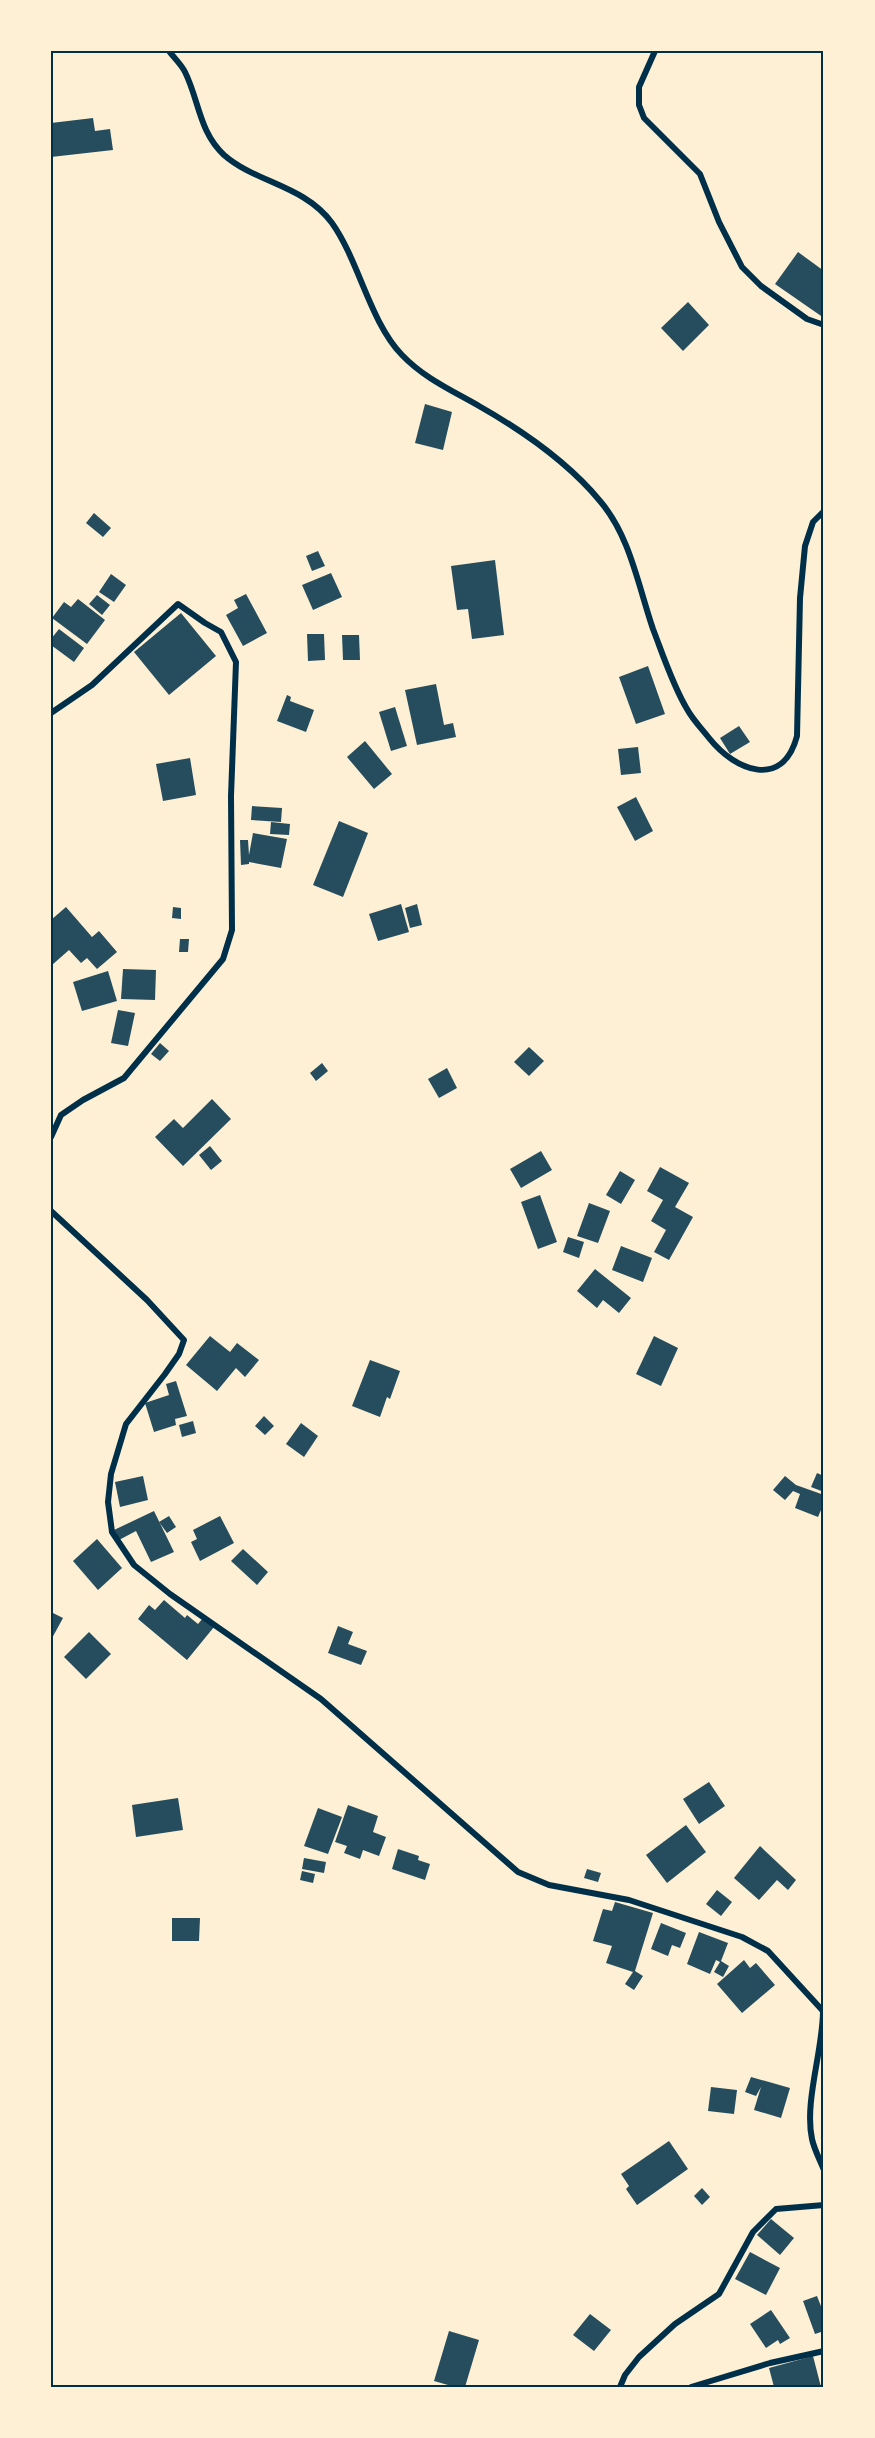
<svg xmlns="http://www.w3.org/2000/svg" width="875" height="2438" font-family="'IBM Plex Serif',serif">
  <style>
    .building { fill: #264d5e }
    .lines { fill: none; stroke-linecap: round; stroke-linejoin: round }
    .minor { stroke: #003049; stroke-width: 6 }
    .neatline { fill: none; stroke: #003049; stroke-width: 2 }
  </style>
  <rect width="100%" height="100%" fill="#fdf0d5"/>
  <g class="building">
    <path d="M93 118 95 131 110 129 113 150 51 157V123Z"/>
    <path d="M798 252 824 271V318L775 284Z"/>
    <path d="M688 302 709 325 683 351 661 328Z"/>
    <path d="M425 404 452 412 443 450 415 443Z"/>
    <path d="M94 513 111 528 103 537 86 523Z"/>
    <path d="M318 551 325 566 312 571 306 556Z"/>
    <path d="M495 560 504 635 472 639 468 609 457 610 451 566Z"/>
    <path d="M331 573 342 597 313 610 302 585Z"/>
    <path d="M111 574 126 585 114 602 99 592Z"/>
    <path d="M246 594 267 633 243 646 226 615 238 608 234 600Z"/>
    <path d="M97 595 110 605 102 615 89 604Z"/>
    <path d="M78 599 105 620 87 644 52 618 64 602 71 607Z"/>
    <path d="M181 613 216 656 169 695 134 652Z"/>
    <path d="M59 629 84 648 74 662 51 645V639Z"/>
    <path d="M307 634H324L325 660 308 661Z"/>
    <path d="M342 635H359L360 660H343Z"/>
    <path d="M648 666 665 714 636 724 619 677Z"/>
    <path d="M436 684 444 725 453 723 456 737 417 745 405 690Z"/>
    <path d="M287 695 291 697 290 701 314 710 306 732 277 721Z"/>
    <path d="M395 707 407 746 391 751 379 712Z"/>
    <path d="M739 726 750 742 730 754 720 738Z"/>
    <path d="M365 741 392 774 374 789 347 757Z"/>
    <path d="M638 747 641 773 621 775 618 749Z"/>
    <path d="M190 758 196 795 163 801 156 764Z"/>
    <path d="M636 797 653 831 635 841 617 807Z"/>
    <path d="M252 806 282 808 281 822 251 820Z"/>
    <path d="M339 821 368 833 343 897 313 885Z"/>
    <path d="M271 822 290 824 289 835 270 834Z"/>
    <path d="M253 833 287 839 281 868 249 862V864L241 865 240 840H248L249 855Z"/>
    <path d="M401 904 409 932 378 941 369 914Z"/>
    <path d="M417 904 422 925 410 928 405 908Z"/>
    <path d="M66 907 92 937 99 931 117 952 97 969 87 958 81 963 69 950 52 965 51 963V920Z"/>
    <path d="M173 907 181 908V919L172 918Z"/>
    <path d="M180 939H189L188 952H179Z"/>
    <path d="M123 969 156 970 155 1000 121 999Z"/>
    <path d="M108 971 117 1001 82 1011 73 982Z"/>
    <path d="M118 1010 135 1013 128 1046 111 1043Z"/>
    <path d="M160 1043 169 1051 160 1061 151 1054Z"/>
    <path d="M529 1047 544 1061 529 1076 514 1062Z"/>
    <path d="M322 1063 328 1071 316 1081 310 1073Z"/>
    <path d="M447 1068 457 1088 439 1098 428 1079Z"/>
    <path d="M212 1099 231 1119 183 1166 155 1137 174 1119 183 1128Z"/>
    <path d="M210 1146 222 1161 211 1170 199 1155Z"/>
    <path d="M541 1151 552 1170 521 1188 510 1169Z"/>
    <path d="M660 1167 689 1183 675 1207 693 1217 669 1260 654 1252 666 1230 651 1221 663 1200 647 1191Z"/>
    <path d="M620 1171 635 1180 621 1204 606 1195Z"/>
    <path d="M540 1195 557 1242 538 1249 521 1202Z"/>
    <path d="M589 1203 610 1211 598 1243 577 1236Z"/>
    <path d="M568 1237 584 1242 579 1258 563 1252Z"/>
    <path d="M621 1246 652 1258 643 1282 612 1270Z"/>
    <path d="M595 1269 631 1298 619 1313 603 1300 597 1308 577 1291Z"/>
    <path d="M210 1336 230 1352 237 1343 259 1360 245 1377 236 1368 217 1391 186 1365Z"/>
    <path d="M654 1336 678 1348 661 1386 636 1374Z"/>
    <path d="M370 1360 400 1371 390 1399 387 1397 380 1417 352 1406Z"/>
    <path d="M176 1381 187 1416 175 1419 176 1425 154 1432 145 1403 169 1395 166 1384Z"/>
    <path d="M264 1416 274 1426 265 1435 255 1426Z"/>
    <path d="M193 1421 196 1433 182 1437 179 1425Z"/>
    <path d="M301 1423 318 1436 304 1457 286 1444Z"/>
    <path d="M817 1473 824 1476V1492L811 1487Z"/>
    <path d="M143 1476 148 1500 120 1507 115 1482Z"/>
    <path d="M785 1476 796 1485 824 1495V1503L818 1517 795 1508 800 1494 793 1491 785 1500 773 1490Z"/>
    <path d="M154 1511 174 1552 151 1562 136 1531 119 1540 114 1530Z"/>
    <path d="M169 1516 176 1527 167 1533 159 1522Z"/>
    <path d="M220 1516 234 1543 200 1561 191 1542 197 1539 193 1530Z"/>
    <path d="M97 1539 122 1568 98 1590 73 1561Z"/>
    <path d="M243 1549 268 1572 257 1585 231 1561Z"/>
    <path d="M164 1600 185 1618 187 1615 198 1624 203 1618 214 1627 187 1660 138 1619 149 1605 155 1610Z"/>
    <path d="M51 1612 63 1618 51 1640Z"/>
    <path d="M338 1626 353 1632 348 1644 367 1651 361 1665 328 1653Z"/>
    <path d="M89 1632 111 1654 86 1679 64 1657Z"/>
    <path d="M709 1782 725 1806 699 1824 683 1799Z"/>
    <path d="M178 1798 183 1830 136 1837 132 1805Z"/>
    <path d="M348 1805 378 1816 373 1832 386 1837 379 1856 363 1850 360 1859 344 1853 347 1846 335 1842Z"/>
    <path d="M318 1808 342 1817 328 1854 304 1846Z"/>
    <path d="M686 1825 706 1852 667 1883 646 1855Z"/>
    <path d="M760 1846 796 1880 788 1890 777 1880 759 1900 734 1878Z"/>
    <path d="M398 1849 419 1856 418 1860 430 1864 425 1880 392 1869Z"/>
    <path d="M304 1858 326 1862 324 1873 302 1869Z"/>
    <path d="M587 1869 601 1873 598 1882 584 1878Z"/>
    <path d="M302 1871 315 1874 313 1883 300 1880Z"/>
    <path d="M717 1890 732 1902 721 1916 706 1904Z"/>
    <path d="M615 1902 653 1913 635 1971 643 1976 634 1990 625 1984 633 1972 606 1963 612 1946 593 1941 603 1909 612 1911Z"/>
    <path d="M172 1918H200L199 1941H172Z"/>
    <path d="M661 1923 686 1933 680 1948 672 1945 668 1956 651 1949Z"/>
    <path d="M699 1932 728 1943 721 1961 729 1966 723 1977 714 1972 720 1962 716 1960 710 1974 687 1964Z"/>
    <path d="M744 1960 750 1968 756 1963 775 1985 742 2013 717 1984Z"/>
    <path d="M751 2077 790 2088 781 2118 754 2110 761 2087 756 2096 745 2092Z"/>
    <path d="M711 2087 737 2090 734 2114 708 2111Z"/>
    <path d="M669 2141 688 2169 637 2205 626 2189 629 2186 621 2174Z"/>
    <path d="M702 2188 710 2197 702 2205 694 2196Z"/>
    <path d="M771 2219 794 2238 780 2255 757 2235Z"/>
    <path d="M750 2252 780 2268 766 2295 735 2279Z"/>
    <path d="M817 2296 824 2314V2331L815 2334 803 2301Z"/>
    <path d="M771 2310 790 2338 780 2344 778 2340 766 2348 750 2324Z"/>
    <path d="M590 2314 611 2330 594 2351 573 2335Z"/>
    <path d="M449 2331 479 2340 465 2387H455L434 2381Z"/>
    <path d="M813 2356 821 2387H774L769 2368Z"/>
  </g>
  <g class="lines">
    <g class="minor">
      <path d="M169 51C174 58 181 64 185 72 199 100 199 132 224 155 256 183 304 185 332 223 359 261 370 322 402 355 424 378 451 390 479 406 523 431 567 461 600 501 630 536 638 585 653 629 663 655 673 686 687 709 693 720 702 729 709 738 736 772 783 789 797 736L800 598 805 546 813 522 824 511"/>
      <path d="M655 51 639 87V105L644 118 700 174 719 222 742 267 761 286 807 319 824 325"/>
      <path d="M51 713 92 685 178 604 205 623 221 632 236 662 231 796 232 930 223 959 124 1078 83 1100 61 1115 51 1137"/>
      <path d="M51 1211 147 1300 184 1340 179 1354 165 1374 126 1424 111 1474 108 1502 112 1532 134 1565 170 1594 321 1699 518 1872 549 1885 629 1900 742 1937 768 1951 823 2011C823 2050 804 2102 812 2139 814 2149 820 2160 824 2170"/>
      <path d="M620 2387 625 2375 639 2357 675 2324 719 2294 753 2232 776 2209 824 2205"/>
      <path d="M691 2387 770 2363 824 2351"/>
    </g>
  </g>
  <rect width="875" height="2438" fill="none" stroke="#fdf0d5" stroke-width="105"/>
  <rect x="52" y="52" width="770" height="2334" class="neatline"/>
</svg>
